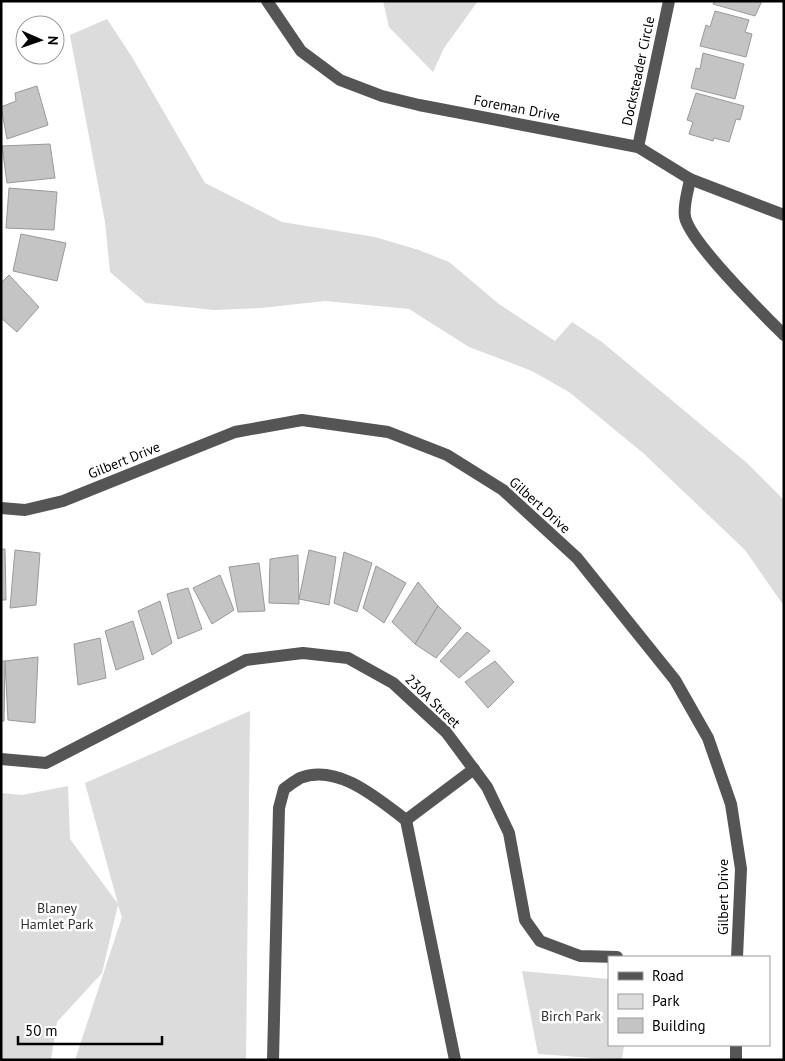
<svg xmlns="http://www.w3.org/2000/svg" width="785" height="1061" font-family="'PT Sans',sans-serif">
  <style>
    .green { fill: #dcdcdc }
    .building { fill: #c4c4c4; stroke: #999 }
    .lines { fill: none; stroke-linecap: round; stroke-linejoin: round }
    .minor { stroke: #555; stroke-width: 12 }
    .labels { text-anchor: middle; stroke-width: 5; stroke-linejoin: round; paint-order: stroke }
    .street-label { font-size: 14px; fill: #000; stroke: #fff }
    .park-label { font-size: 14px; fill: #333; stroke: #fff }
  </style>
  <rect width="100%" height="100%" fill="#fff"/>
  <g class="green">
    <path d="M383 1H478L444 48 433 72 389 27Z"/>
    <path d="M107 19 132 57 205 183 282 222 375 237 419 250 449 262 499 304 555 341 572 322 602 342 747 463 784 500V606L745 550 643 453 569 392 532 371 469 347 409 309 325 301 261 308 214 310 146 303 110 272 105 222 70 35Z"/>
    <path d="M250 711 246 1060H75L122 917 118 905 102 973 57 1022 51 1060H1V793L22 795 68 786 70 839 118 904 85 783Z"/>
    <path d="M522 971 609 979V1045H624L622 1060 538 1054Z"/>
  </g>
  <g class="building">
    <path d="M714 1H762L755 16 713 4Z"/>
    <path d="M715 11 749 20 745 32 752 34 746 57 700 46 706 25 710 27Z"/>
    <path d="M703 53 744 64 735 99 691 88 696 68 700 69Z"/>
    <path d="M37 86 48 125 7 139 1 107 16 101 15 93Z"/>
    <path d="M696 93 744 106 740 120 736 119 729 142 714 138 713 141 689 134 693 122 687 120Z"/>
    <path d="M50 144 55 178 7 183 2 146Z"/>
    <path d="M9 188 57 192 54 230 6 228Z"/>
    <path d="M21 234 66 243 57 281 13 271Z"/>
    <path d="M9 275 39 307 17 332 1 318V283Z"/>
    <path d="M1 549H5L6 600H1Z"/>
    <path d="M15 550 40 553 36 605 10 608Z"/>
    <path d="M309 550 336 557 329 605 299 599Z"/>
    <path d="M344 552 372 563 357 612 334 603Z"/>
    <path d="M298 555 299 604 269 603 270 559Z"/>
    <path d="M259 563 265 611 238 612 229 567Z"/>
    <path d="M376 566 406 583 384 623 363 608Z"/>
    <path d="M220 575 234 610 212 624 193 588Z"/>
    <path d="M418 582 438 606 415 644 392 622Z"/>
    <path d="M188 588 202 629 178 639 167 594Z"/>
    <path d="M160 601 172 643 152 655 138 611Z"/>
    <path d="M438 606 461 628 436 658 415 644Z"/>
    <path d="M133 621 144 659 116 670 105 631Z"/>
    <path d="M467 632 490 651 459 678 440 661Z"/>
    <path d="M100 638 106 678 78 685 74 644Z"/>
    <path d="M38 657 35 723 8 720 5 661Z"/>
    <path d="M1 661H5L4 721H1Z"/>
    <path d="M495 661 514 682 488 708 465 682Z"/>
  </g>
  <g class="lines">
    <g class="minor">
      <path d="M267 1 301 51 340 80 382 96 419 105 638 147 690 179 784 215"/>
      <path d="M638 147 669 1"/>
      <path d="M690 179C688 192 683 205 685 217 690 242 763 314 784 335"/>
      <path d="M1 508 25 510 63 501 235 432 302 420 388 432 447 455 503 490 577 558 675 680 708 738 731 804 741 869 737 957"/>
      <path d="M1 759 46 763 246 660 303 653 348 658 393 683 446 732 487 787 509 833 525 920 540 941 580 956 617 957"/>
      <path d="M406 820 455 1060"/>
      <path d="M273 1060 279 808 284 789C289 785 295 781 300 778 338 763 378 799 406 820L474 769"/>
      <path d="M736 1060V1045"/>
    </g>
  </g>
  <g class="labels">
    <g class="street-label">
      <text transform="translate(638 71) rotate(-78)" y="5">Docksteader Circle</text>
      <text transform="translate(517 108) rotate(11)" y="5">Foreman Drive</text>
      <text transform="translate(124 460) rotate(-22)" y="5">Gilbert Drive</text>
      <text transform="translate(540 505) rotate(42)" y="5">Gilbert Drive</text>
      <text transform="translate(433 701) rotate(44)" y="5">230A Street</text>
      <text transform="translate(723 897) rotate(-90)" y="5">Gilbert Drive</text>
    </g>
    <g class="park-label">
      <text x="57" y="913">Blaney<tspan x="57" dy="16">Hamlet Park</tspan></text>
      <text x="571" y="1021">Birch Park</text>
    </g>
  </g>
  <rect width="785" height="1061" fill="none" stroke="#000000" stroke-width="5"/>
  <rect x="608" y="956" width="162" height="90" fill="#ffffff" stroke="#999999"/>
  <rect x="618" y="972" width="25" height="8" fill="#555555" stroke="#999999"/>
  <text x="652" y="981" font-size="15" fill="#000000">Road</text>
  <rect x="618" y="994" width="25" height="15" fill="#dcdcdc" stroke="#999999"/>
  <text x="652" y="1006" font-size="15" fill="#000000">Park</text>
  <rect x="618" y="1018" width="25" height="15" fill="#c4c4c4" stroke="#999999"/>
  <text x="652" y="1031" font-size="15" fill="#000000">Building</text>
  <g transform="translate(40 40) rotate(92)"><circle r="24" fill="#ffffff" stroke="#999999"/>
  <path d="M0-4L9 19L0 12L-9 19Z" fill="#000000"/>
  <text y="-8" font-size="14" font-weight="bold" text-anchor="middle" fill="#000000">N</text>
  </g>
  <path d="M18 1036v8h144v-8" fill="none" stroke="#000000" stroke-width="2.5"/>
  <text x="25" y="1036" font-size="15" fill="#000000" stroke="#ffffff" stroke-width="4" paint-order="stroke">50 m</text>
</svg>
